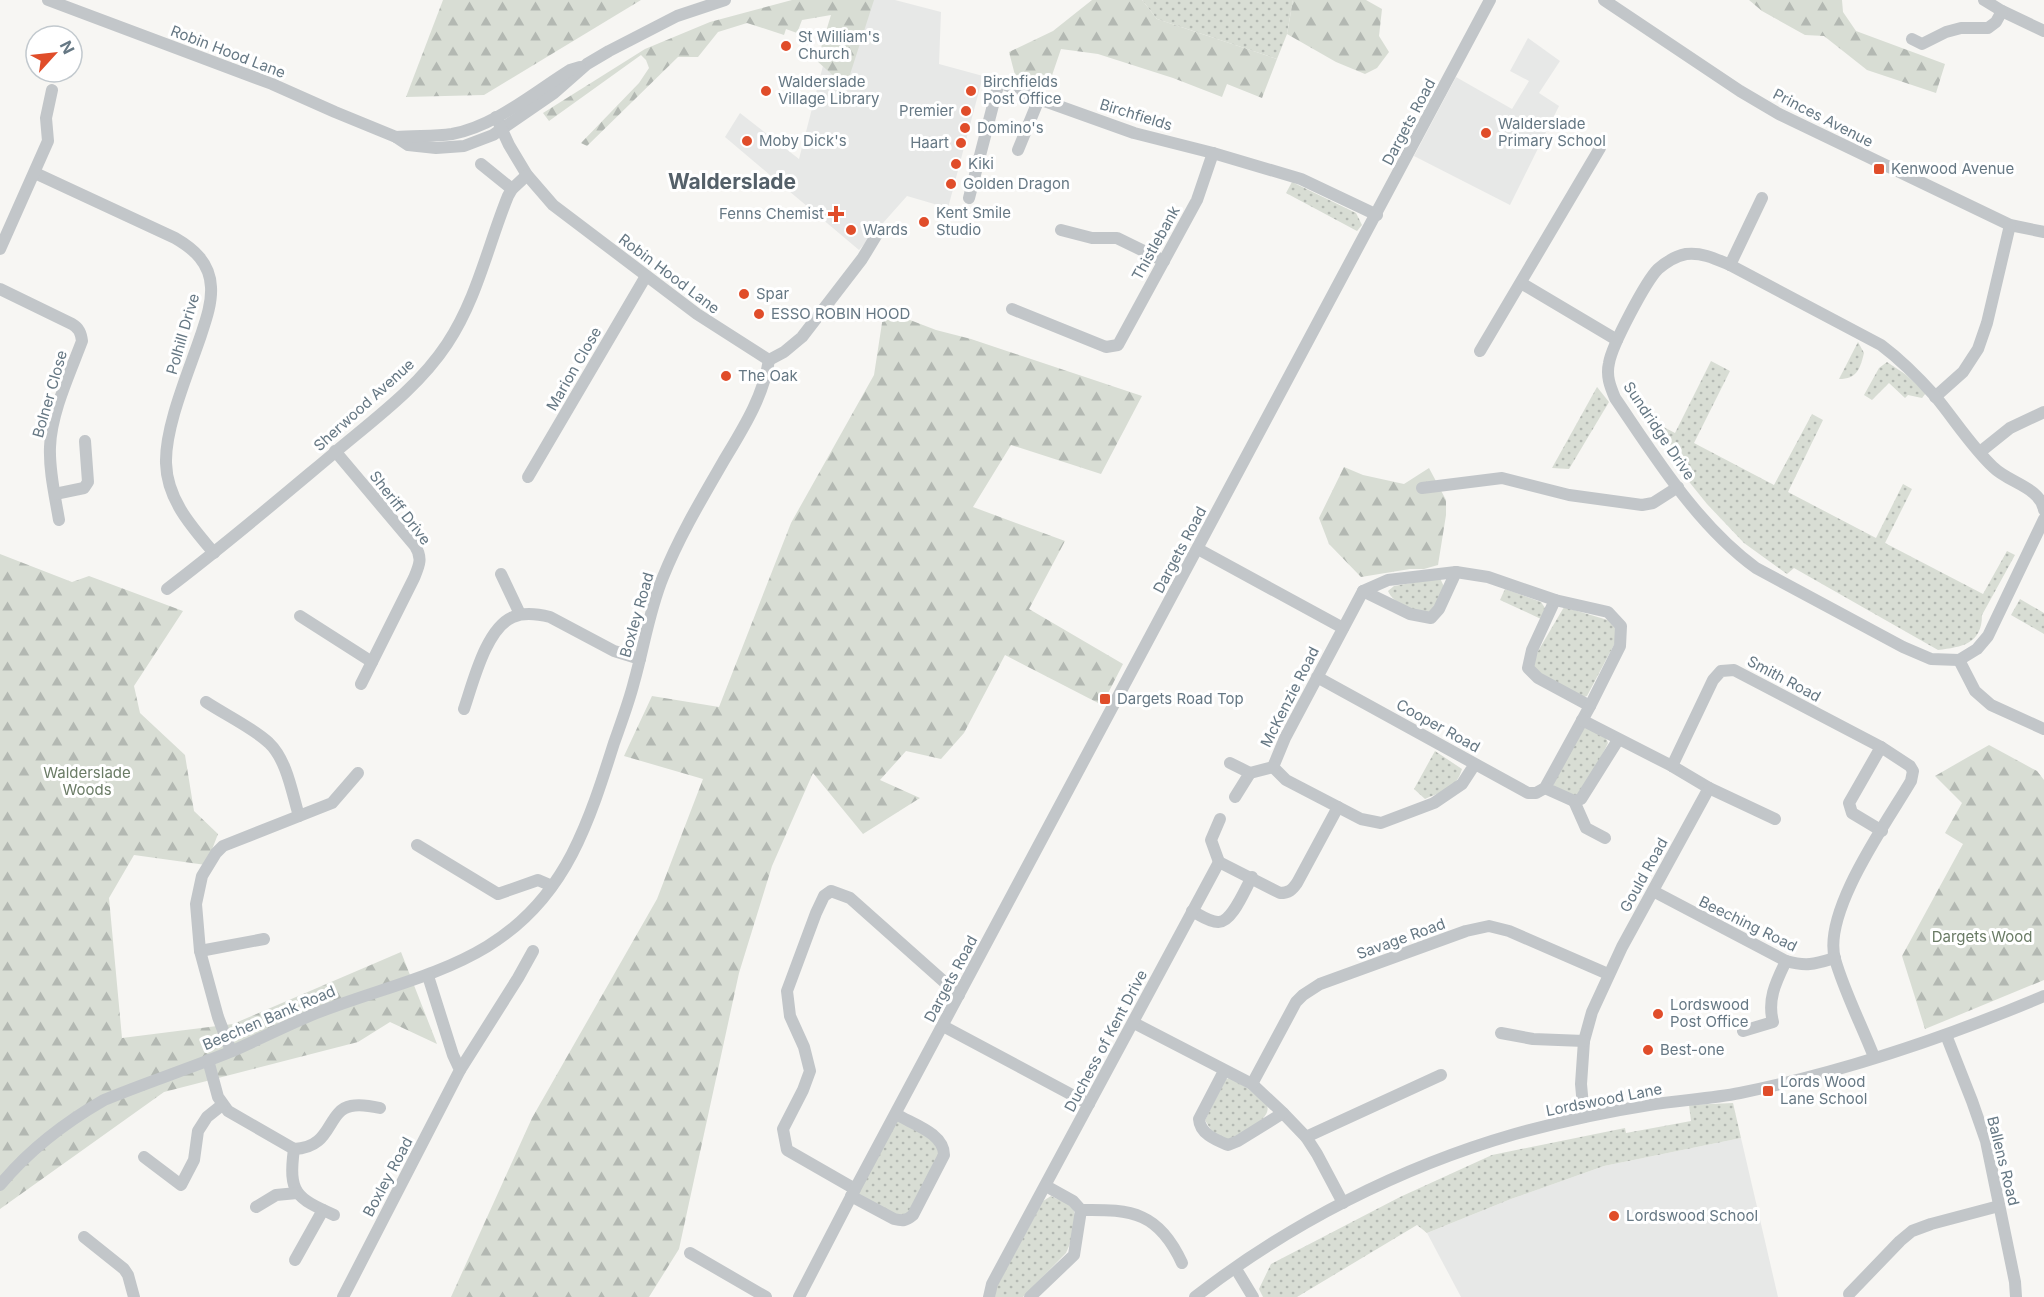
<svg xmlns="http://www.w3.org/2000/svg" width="2044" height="1297" font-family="Inter,sans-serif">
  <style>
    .built { fill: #e7e8e7 }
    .grass { fill: url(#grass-dots) }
    .forest { fill: url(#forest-firs) }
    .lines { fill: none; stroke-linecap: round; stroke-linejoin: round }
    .minor { stroke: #c2c6c9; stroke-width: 12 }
    .poi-dot { fill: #e04d2a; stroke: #fff; stroke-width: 2 }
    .labels { text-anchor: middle; stroke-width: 6; stroke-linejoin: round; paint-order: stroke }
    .poi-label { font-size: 15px; fill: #667884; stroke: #fff; text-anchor: start }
    .street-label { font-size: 15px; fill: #667884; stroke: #fff }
    .park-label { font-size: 15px; fill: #6a7b65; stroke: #fff }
    .district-label { font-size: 21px; font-weight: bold; fill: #546069; stroke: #fff }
  </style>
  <defs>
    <pattern id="grass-dots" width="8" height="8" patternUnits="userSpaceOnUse" patternTransform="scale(1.5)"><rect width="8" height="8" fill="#d8ddd4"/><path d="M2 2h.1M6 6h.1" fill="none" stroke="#b3b8b2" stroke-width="1.8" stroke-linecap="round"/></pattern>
    <pattern id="forest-firs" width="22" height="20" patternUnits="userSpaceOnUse" patternTransform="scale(1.5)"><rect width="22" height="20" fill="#d8ddd4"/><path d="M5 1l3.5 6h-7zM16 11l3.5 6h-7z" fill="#b3b8b2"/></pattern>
  </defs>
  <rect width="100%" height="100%" fill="#f7f6f3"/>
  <g class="built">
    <path d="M855 0H895L941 12 939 64 983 76 948 208 907 196 859 250 725 137 740 113 799 159 834 23Z"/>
    <path d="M1528 38 1560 61 1539 93 1559 106 1510 205 1414 156 1456 77 1512 109 1529 81 1510 71Z"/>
    <path d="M1741 1138 1778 1297H1461L1427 1233 1511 1199 1604 1166Z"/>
  </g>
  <g class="grass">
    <path d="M1142 0H1293L1287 34 1277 59 1157 19Z"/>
    <path d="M1292 182 1356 213 1362 225 1357 231 1286 193Z"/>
    <path d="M1858 342 1864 353C1860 369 1857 379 1839 379Z"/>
    <path d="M1711 361 1730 371 1694 443 1774 485 1812 414 1823 420 1788 492 1876 538 1903 484 1912 489 1885 543 1983 594 2007 551 2015 555 1982 615C1982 644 1962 647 1938 650L1794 568 1787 574 1744 543 1707 504 1674 463 1671 446 1654 422 1675 433Z"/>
    <path d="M1887 362 1905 374 1926 393 1922 398 1908 395 1905 398 1889 383 1872 400 1864 395 1879 368Z"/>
    <path d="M1597 387 1609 402 1569 469 1552 468Z"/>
    <path d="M1440 578 1445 589 1430 613C1418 614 1393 604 1388 591L1394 586Z"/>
    <path d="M1505 589 1541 602 1545 608 1541 619 1500 600Z"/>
    <path d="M2020 599 2044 613V634L2011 615Z"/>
    <path d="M1564 607 1611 621 1617 630 1616 641 1587 696 1581 698 1540 677 1531 663Z"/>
    <path d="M1590 727 1606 738 1608 743 1584 792 1578 798 1555 787 1551 781 1584 728Z"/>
    <path d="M1435 751 1462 769C1456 789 1443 791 1425 799L1414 789Z"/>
    <path d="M1229 1078C1240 1083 1248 1088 1257 1096 1260 1099 1265 1102 1267 1106 1273 1120 1235 1136 1226 1141L1211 1130 1205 1120 1226 1079Z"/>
    <path d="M1733 1103 1741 1138 1604 1166 1511 1199 1427 1233 1417 1225 1297 1297H1263L1259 1289 1271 1264 1400 1197 1492 1155 1625 1128 1626 1133 1691 1121 1689 1105Z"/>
    <path d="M896 1114 944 1148 907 1220 851 1196Z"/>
    <path d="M1051 1196C1058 1200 1068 1202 1073 1209 1079 1220 1071 1243 1066 1253L1023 1297H995L996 1288 1043 1201Z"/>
  </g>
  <g class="forest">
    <path d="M443 0H641L484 95 406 97Z"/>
    <path d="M792 0H874L846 87 817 61 831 15 802 20 797 33 786 29 784 35 747 23 718 32 698 57H678L587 146 581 143 639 83 649 68 646 60 641 55 549 121 543 113 645 49 710 22Z"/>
    <path d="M1092 0H1142L1157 19 1277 59 1262 98 1227 84 1222 97 1173 78 1098 54 1061 49 1047 90 1016 79 1009 52 1053 31Z"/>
    <path d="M1293 0H1366L1382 9 1379 36 1389 52 1377 68 1365 74 1336 62 1287 34Z"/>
    <path d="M1749 0H1842L1843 12 1856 31 1945 64 1936 93 1867 70 1824 36 1805 35 1762 11Z"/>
    <path d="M884 310 936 330 971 339 1142 396 1101 474 1011 445 973 507 1065 541 1029 609 1123 664 1102 705 1005 655 964 733 941 759 906 751 880 780 920 798 863 834 813 773 772 866 739 973 679 1249 649 1297H451L532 1118 657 899 703 779 624 756 652 696 719 707 791 523 874 375Z"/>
    <path d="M1344 467 1363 475 1404 484 1429 468 1446 500V515L1438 565 1424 569H1410L1361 577 1329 544 1319 518Z"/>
    <path d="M0 554 72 582 89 576 183 611 134 686 140 713 185 755 194 811 218 834 206 865 134 855 109 898 122 1038 233 1024 401 952 437 1044 390 1022 358 1042 164 1092 0 1209Z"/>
    <path d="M1989 745 2037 771 2044 780V980L1925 1029 1902 956 1963 844 1945 833 1962 803 1935 776Z"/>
  </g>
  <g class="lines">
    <g class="minor">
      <path d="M48 0 272 84 335 112 396 137 408 145 436 148 464 146 493 135 554 93 587 64 609 51 677 16 725 0"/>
      <path d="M1604 0 1740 91 1779 114 2010 225 2044 232"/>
      <path d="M1984 0 2002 11 2044 31"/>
      <path d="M1912 39 1922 44 1946 32 1961 28H1988L1996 22 2002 11"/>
      <path d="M496 117 509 145 527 175 553 205 697 314 769 360"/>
      <path d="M396 137C414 135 433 137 452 134 495 126 533 93 570 70L580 67"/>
      <path d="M1018 150 1039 99"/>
      <path d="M481 164 512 189"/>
      <path d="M35 173 175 238C194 249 210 263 211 287 212 303 206 320 201 335 189 371 165 426 166 463 167 500 192 527 214 553"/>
      <path d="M969 198 999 82 1039 99 1134 133 1213 153 1301 179 1377 215"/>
      <path d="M1061 230 1092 238H1117L1164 261"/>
      <path d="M0 249 48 141 46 118 52 90"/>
      <path d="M1730 265 1762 198"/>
      <path d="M1521 283 1617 340"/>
      <path d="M0 289 72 324C79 328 81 333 82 341 70 373 51 413 50 447 49 471 55 496 59 520"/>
      <path d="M1012 309 1106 347 1118 345 1197 200 1213 153"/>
      <path d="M1480 351 1600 148"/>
      <path d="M769 360 784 352 802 337 862 259 879 231"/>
      <path d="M1935 397 1963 372 1978 349 1987 323 2010 225"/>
      <path d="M335 451 415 546C423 558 419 566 414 578L361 684"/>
      <path d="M1980 452 2010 428 2044 412"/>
      <path d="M528 477 646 276"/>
      <path d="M1422 488 1502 478 1569 495 1642 505 1653 503 1678 487"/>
      <path d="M55 494 84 488 88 482 85 441"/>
      <path d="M2044 510C2040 487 2009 483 1993 467 1971 446 1954 419 1935 396 1918 377 1901 360 1881 345L1730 265C1716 259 1702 252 1686 254 1676 256 1666 262 1658 269 1646 281 1612 345 1609 363 1606 376 1610 386 1615 398 1656 458 1697 525 1756 568L1903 647 1931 659 1959 660 1977 649 1988 636 2044 519"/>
      <path d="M1198 549 1343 628"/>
      <path d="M501 574 520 614"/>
      <path d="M167 589C224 546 278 500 333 454 373 420 418 388 447 344 477 299 488 245 508 196L512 189 527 175"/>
      <path d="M1363 591 1410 614 1431 618 1439 609 1456 572"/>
      <path d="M1555 600 1532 650 1528 668 1538 678 1590 706"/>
      <path d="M300 616 372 662"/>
      <path d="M1959 660 1975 691 1991 705 2044 729"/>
      <path d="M1317 677 1528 793H1536L1545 788 1590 706 1620 646 1621 626 1608 612 1555 600 1488 577 1456 572 1388 580 1363 591 1285 738 1273 767 1286 780 1361 819 1381 823 1434 803 1462 784 1475 764"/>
      <path d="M206 702C224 714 255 729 269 743 287 760 292 793 299 816"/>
      <path d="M464 709C473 683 486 628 513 617 524 612 538 614 550 617L614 651 640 659"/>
      <path d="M1582 720 1672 766 1709 788 1622 947 1592 1012 1584 1041 1581 1084 1584 1117"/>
      <path d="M1881 747 1849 803 1852 813 1882 831"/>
      <path d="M1230 763 1250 773 1235 797"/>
      <path d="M1672 766 1713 680 1721 671 1734 670 1881 747 1910 766 1913 771 1911 781C1887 822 1822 912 1835 959 1844 991 1862 1026 1874 1057"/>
      <path d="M1250 773 1273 767"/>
      <path d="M1545 788 1574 801 1581 799 1618 740"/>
      <path d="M1709 788 1775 819"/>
      <path d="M1574 801 1586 828 1605 838"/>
      <path d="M417 845 498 894 538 880 552 886"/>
      <path d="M1219 862 1211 840 1220 819"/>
      <path d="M1653 891 1786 961C1807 967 1815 964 1835 958"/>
      <path d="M1192 911C1200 915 1209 922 1218 922 1232 923 1245 889 1252 877"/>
      <path d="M200 951 264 939"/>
      <path d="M1134 1023 1252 1084 1283 1113 1306 1137 1317 1154 1343 1203"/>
      <path d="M943 1026 1089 1104"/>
      <path d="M1743 1031 1773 1022C1767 999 1776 982 1786 961"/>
      <path d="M1501 1033 1533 1039 1584 1041"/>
      <path d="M1946 1035 1972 1101 1986 1141 2015 1282 2016 1297"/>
      <path d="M231 1051 218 1017 200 951 196 904 202 876 216 853 223 846 332 803 358 773"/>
      <path d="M208 1060 218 1097 228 1111 294 1149C333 1148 326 1111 351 1106 360 1104 371 1106 380 1108"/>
      <path d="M460 1070 518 978 533 951"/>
      <path d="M1224 1071 1199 1119C1200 1134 1216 1140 1228 1145L1238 1141 1283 1113"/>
      <path d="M1252 1084 1296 1002 1303 995 1320 984 1466 931 1489 926 1509 931 1608 974"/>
      <path d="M1306 1137 1441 1075"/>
      <path d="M294 1149C288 1193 296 1198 334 1215"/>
      <path d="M144 1157 181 1185 194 1160 198 1131 207 1117 222 1105"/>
      <path d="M0 1185C29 1150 64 1123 104 1100 145 1083 188 1069 230 1052 258 1040 285 1026 314 1014 419 973 514 966 572 854 590 819 602 781 614 743 621 723 629 702 634 682 644 647 649 611 663 577 679 537 701 500 723 462 742 430 763 398 769 360"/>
      <path d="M855 1189 787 1150 783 1129 803 1090 810 1071 804 1047 790 1016 787 991 816 913 824 896 831 891 850 898 959 995"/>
      <path d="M851 1196 894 1219C903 1221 906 1221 913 1215L944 1155C944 1133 912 1124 896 1114"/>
      <path d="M256 1207 276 1195 297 1193"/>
      <path d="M1081 1210C1133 1209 1159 1213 1182 1263"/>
      <path d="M84 1237 124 1269 128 1275 134 1297"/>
      <path d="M690 1253 766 1297"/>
      <path d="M295 1260 323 1210"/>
      <path d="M1236 1269 1253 1297"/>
      <path d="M1849 1294 1900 1241 1912 1231 1931 1224 1999 1206"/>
      <path d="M343 1297 460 1070 453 1055 428 976"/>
      <path d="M799 1297 855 1189 1490 0"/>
      <path d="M989 1297 992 1284 1219 862 1280 893C1289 893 1292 890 1297 883L1338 807"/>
      <path d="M1030 1297 1074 1255 1081 1210 1073 1201 1046 1186"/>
      <path d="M1195 1297C1289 1224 1400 1167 1515 1134 1559 1122 1604 1112 1649 1105 1679 1100 1710 1099 1740 1093 1843 1072 1947 1037 2044 996"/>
    </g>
  </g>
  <g class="poi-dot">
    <circle cx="786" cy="46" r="6"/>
    <circle cx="766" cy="91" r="6"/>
    <circle cx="971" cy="91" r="6"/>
    <circle cx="966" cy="111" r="6"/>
    <circle cx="965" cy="128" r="6"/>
    <circle cx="1486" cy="133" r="6"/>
    <circle cx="747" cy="141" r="6"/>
    <circle cx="961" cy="143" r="6"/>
    <circle cx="956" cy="164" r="6"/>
    <rect x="1873" y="163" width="12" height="12" rx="3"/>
    <circle cx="951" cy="184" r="6"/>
    <path d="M833 205h6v6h6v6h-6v6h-6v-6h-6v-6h6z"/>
    <circle cx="924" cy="222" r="6"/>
    <circle cx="851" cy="230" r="6"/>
    <circle cx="744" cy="294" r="6"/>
    <circle cx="759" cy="314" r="6"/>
    <circle cx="726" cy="376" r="6"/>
    <rect x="1099" y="693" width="12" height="12" rx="3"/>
    <circle cx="1658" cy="1014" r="6"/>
    <circle cx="1648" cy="1050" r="6"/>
    <rect x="1762" y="1085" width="12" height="12" rx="3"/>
    <circle cx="1614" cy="1216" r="6"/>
  </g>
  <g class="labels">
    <g class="poi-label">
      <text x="798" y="42">St William's<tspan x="798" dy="17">Church</tspan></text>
      <text x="778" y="87">Walderslade<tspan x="778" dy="17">Village Library</tspan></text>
      <text x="983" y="87">Birchfields<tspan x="983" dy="17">Post Office</tspan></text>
      <text x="954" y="116" text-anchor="end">Premier</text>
      <text x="1498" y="129">Walderslade<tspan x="1498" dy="17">Primary School</tspan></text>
      <text x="977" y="133">Domino's</text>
      <text x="759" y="146">Moby Dick's</text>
      <text x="949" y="148" text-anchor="end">Haart</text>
      <text x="968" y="169">Kiki</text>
      <text x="1891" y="174">Kenwood Avenue</text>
      <text x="963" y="189">Golden Dragon</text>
      <text x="936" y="218">Kent Smile<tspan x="936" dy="17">Studio</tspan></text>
      <text x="824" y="219" text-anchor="end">Fenns Chemist</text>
      <text x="863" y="235">Wards</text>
      <text x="756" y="299">Spar</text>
      <text x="771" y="319">ESSO ROBIN HOOD</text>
      <text x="738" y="381">The Oak</text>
      <text x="1117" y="704">Dargets Road Top</text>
      <text x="1670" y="1010">Lordswood<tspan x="1670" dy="17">Post Office</tspan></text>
      <text x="1660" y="1055">Best-one</text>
      <text x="1780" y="1087">Lords Wood<tspan x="1780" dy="17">Lane School</tspan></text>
      <text x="1626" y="1221">Lordswood School</text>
    </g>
    <g class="street-label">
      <text transform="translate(228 52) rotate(21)" y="5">Robin Hood Lane</text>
      <text transform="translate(1136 115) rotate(17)" y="5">Birchfields</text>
      <text transform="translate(1823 118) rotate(27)" y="5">Princes Avenue</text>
      <text transform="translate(1409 122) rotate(-62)" y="5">Dargets Road</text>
      <text transform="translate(1156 243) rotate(-61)" y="5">Thistlebank</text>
      <text transform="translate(669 274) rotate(37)" y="5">Robin Hood Lane</text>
      <text transform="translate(183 334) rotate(-74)" y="5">Polhill Drive</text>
      <text transform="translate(574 369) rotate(-60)" y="5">Marion Close</text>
      <text transform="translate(50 394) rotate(-74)" y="5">Bolner Close</text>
      <text transform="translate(364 405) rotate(-42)" y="5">Sherwood Avenue</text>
      <text transform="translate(1659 431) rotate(56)" y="5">Sundridge Drive</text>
      <text transform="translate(400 508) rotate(52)" y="5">Sheriff Drive</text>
      <text transform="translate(1180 550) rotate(-62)" y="5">Dargets Road</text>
      <text transform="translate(637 615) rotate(-74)" y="5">Boxley Road</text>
      <text transform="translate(1784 679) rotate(28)" y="5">Smith Road</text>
      <text transform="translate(1290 697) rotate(-63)" y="5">McKenzie Road</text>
      <text transform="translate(1438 726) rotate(29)" y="5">Cooper Road</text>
      <text transform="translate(1644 875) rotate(-61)" y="5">Gould Road</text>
      <text transform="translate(1748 924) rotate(26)" y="5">Beeching Road</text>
      <text transform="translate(1401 939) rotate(-20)" y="5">Savage Road</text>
      <text transform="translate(951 979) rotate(-62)" y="5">Dargets Road</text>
      <text transform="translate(269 1018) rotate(-23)" y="5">Beechen Bank Road</text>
      <text transform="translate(1106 1041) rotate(-62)" y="5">Duchess of Kent Drive</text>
      <text transform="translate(1604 1100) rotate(-11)" y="5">Lordswood Lane</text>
      <text transform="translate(2003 1161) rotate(76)" y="5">Ballens Road</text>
      <text transform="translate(388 1177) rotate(-62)" y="5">Boxley Road</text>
    </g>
    <g class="park-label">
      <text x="87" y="778">Walderslade<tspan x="87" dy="17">Woods</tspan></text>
      <text x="1982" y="942">Dargets Wood</text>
    </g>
    <g class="district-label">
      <text x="732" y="189">Walderslade</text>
    </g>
  </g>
  <g transform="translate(54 54) rotate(63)"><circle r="28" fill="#ffffff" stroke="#c2c9ce" stroke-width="1.5"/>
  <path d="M0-4.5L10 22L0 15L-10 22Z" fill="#e04d2a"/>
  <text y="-9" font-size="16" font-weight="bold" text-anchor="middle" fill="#667884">N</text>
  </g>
</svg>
